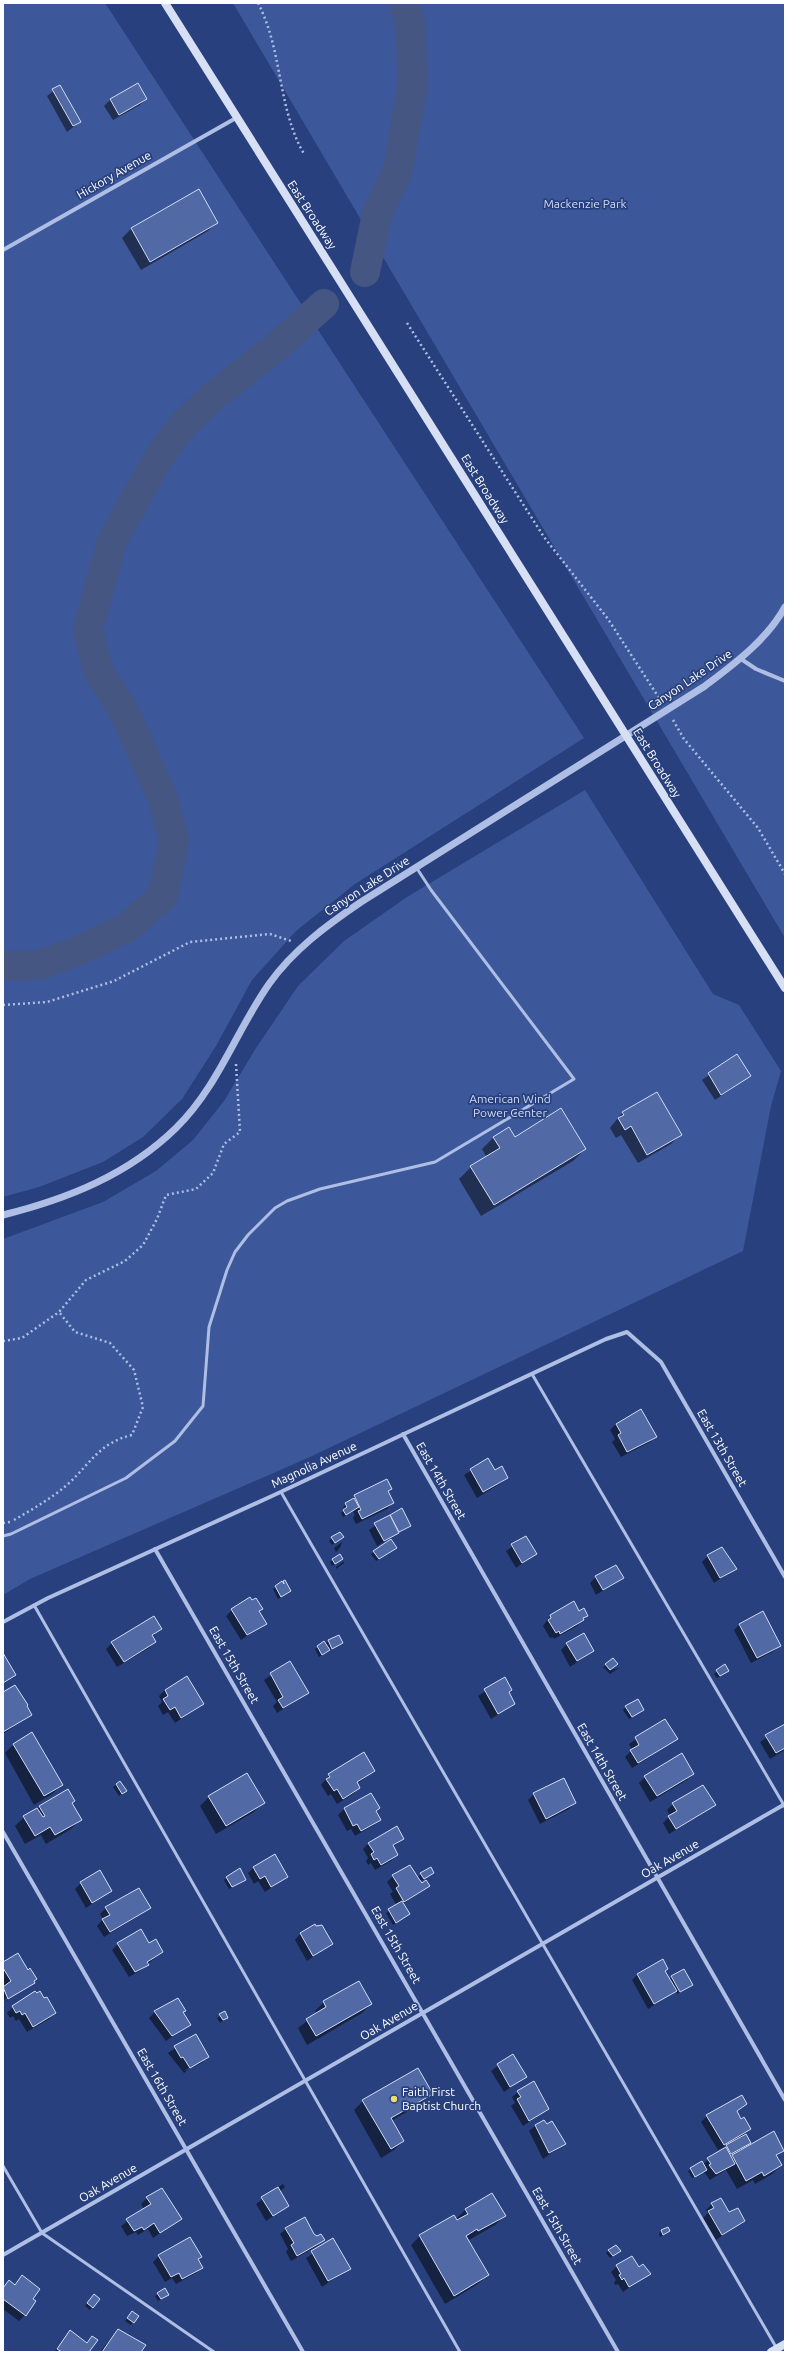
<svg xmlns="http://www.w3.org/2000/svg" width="788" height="2355" font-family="Ubuntu,sans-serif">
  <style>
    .green { fill: #3c589a }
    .shadow { fill: #0007; fill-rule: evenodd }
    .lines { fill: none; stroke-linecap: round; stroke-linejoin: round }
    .river { stroke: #455683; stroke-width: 30 }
    .building { fill: #5169a5; stroke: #d1dbf4 }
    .path { stroke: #aebee4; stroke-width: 2.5; stroke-dasharray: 2 3; stroke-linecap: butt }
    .service { stroke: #aebee4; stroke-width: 3 }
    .minor { stroke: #aebee4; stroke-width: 4 }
    .tertiary { stroke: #aebee4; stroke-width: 7 }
    .secondary { stroke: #d7dff5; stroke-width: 8 }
    .poi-dot { fill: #ebdc75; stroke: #28407d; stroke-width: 1.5 }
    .labels { text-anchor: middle; stroke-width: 3.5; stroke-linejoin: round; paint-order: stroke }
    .street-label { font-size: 12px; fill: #fff; stroke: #28407d }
    .park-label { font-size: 12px; fill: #d1dbf4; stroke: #28407d }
    .poi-label { font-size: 12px; fill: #fff; stroke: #28407d; text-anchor: start }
  </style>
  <rect width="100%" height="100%" fill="#28407d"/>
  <g class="green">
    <path d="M3 3H105L584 738 355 884 296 931 252 980 216 1046 182 1099 143 1137 103 1162 39 1187 3 1197Z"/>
    <path d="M233 3H785V938Z"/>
    <path d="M585 790 713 994 739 1005 781 1071 771 1106 743 1251 310 1457 30 1579 3 1595V1239L103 1202 156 1171 193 1140 224 1101 256 1048 298 986 344 941 407 897Z"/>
  </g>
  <g class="shadow">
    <path d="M137 84 146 99 140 105 113 120 104 106 110 100Z"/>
    <path d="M60 86 80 122 67 132 47 96Z"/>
    <path d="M217 222 208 231 141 270 122 238 131 229Z"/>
    <path d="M737 1056 750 1076 715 1100 702 1080Z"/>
    <path d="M622 1113 680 1135 671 1144 638 1163 621 1135 616 1138 610 1128Z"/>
    <path d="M494 1137 585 1149 573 1161 481 1216 459 1179 471 1167 487 1158 482 1149Z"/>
    <path d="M616 1424 656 1436 650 1442 621 1457 612 1442 615 1439 610 1430Z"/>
    <path d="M488 1460 495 1471 507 1478 501 1483 477 1498 464 1475Z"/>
    <path d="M390 1489 387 1492 393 1503 387 1509 356 1524 353 1518 355 1515 353 1511 343 1517 341 1513 345 1510 343 1507 355 1496Z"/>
    <path d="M391 1515 410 1525 377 1546 369 1530Z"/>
    <path d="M342 1537 332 1545 329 1541 332 1538Z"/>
    <path d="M526 1537 535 1554 516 1568 506 1551Z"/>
    <path d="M342 1542 340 1548 336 1552 334 1548Z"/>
    <path d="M396 1548 376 1561 371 1554 374 1552Z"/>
    <path d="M340 1555 342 1559 332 1566 330 1562Z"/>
    <path d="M708 1556 735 1569 714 1583 702 1562Z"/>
    <path d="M344 1561V1563L336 1569V1567Z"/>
    <path d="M616 1566 623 1578 596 1595 590 1583 596 1577Z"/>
    <path d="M285 1581 290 1591 278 1599 273 1589Z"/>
    <path d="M262 1609 258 1612 265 1623 241 1640 226 1616 232 1610Z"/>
    <path d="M578 1612 586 1615 577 1626 554 1639 553 1637 550 1638 543 1626 550 1616Z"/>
    <path d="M740 1624 780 1645 774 1651 751 1663 734 1630Z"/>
    <path d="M160 1629 152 1637 155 1642 149 1648 117 1667 106 1649 112 1643Z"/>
    <path d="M338 1636 342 1643 319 1657 315 1649Z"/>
    <path d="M567 1644 593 1651 570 1667 561 1650Z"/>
    <path d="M3 1655 15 1675 3 1684Z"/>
    <path d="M290 1663 308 1693 277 1713 273 1706 277 1702 264 1680Z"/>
    <path d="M617 1664 610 1670 619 1668 610 1674 603 1667 606 1665Z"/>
    <path d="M724 1666 725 1673 717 1678 714 1674Z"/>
    <path d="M504 1679 508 1693 514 1704 491 1719 478 1696Z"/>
    <path d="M165 1690 203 1704 175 1723 168 1712 163 1715 158 1706 162 1702 159 1696Z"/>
    <path d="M3 1693 31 1715 3 1734Z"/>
    <path d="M626 1707 643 1710 629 1719 623 1710Z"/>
    <path d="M665 1720 676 1739 670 1744 632 1768 625 1757 632 1750 629 1744Z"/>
    <path d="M785 1725V1750L770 1759 760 1742Z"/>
    <path d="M14 1744 62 1785 52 1794 34 1805 5 1753Z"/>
    <path d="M374 1771 357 1784 359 1788 353 1794 337 1804 331 1794 328 1796 321 1785 329 1775Z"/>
    <path d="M693 1774 687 1780 650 1802 639 1783 645 1777Z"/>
    <path d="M120 1782 126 1791 119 1796 113 1787Z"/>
    <path d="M371 1794 380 1819 374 1825 355 1836 351 1829 347 1831 338 1815 344 1809Z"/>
    <path d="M534 1794 575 1803 569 1809 540 1824 528 1800Z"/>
    <path d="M209 1797 263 1803 254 1812 216 1834 200 1806Z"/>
    <path d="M71 1803 80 1820 71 1829 46 1844 41 1835 25 1844 15 1826 24 1817 40 1807Z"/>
    <path d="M673 1804H714L708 1810 669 1834 663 1823 670 1816 667 1810Z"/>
    <path d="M403 1839 393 1847 397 1855 391 1861 375 1870 371 1863 368 1865 366 1861 368 1858 363 1849 369 1843Z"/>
    <path d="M254 1867 287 1877 265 1892 258 1881 254 1884 248 1873Z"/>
    <path d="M433 1873 421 1881 418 1877 421 1874Z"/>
    <path d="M393 1876 428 1886 403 1904 409 1914 393 1925 386 1913 397 1906 390 1894 393 1892 387 1882Z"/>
    <path d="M227 1877 245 1880 229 1889 224 1880Z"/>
    <path d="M81 1883 110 1891 86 1908 75 1889Z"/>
    <path d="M149 1907 143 1913 104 1937 97 1926 103 1919 100 1914 106 1908Z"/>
    <path d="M300 1934 332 1944 307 1961 295 1940Z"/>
    <path d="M118 1944H148L162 1952 141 1970 129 1977 112 1950ZM156 1955V1957L143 1965 142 1963Z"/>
    <path d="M3 1963 34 1983 29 1987 28 1986 3 2000 4 2002 29 1988 3 2003V1988L5 1986 3 1983Z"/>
    <path d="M667 1969 665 1971 669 1980 672 1977 692 1984 677 1994 676 1991 648 2009 632 1980 638 1974Z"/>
    <path d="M178 1999 185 2011 183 2013 189 2025 166 2041 149 2018 155 2012Z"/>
    <path d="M324 2002 371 2004 362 2013 307 2045 298 2028 316 2014 315 2011Z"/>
    <path d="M13 2007 55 2013 49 2019 27 2032 19 2019 16 2021 13 2016 10 2018 7 2013Z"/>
    <path d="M225 2013 227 2017 220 2023 217 2018Z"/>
    <path d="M195 2035 208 2057 184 2073 168 2053ZM203 2060V2062L186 2071 185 2070Z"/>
    <path d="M513 2055 525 2077 504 2092 491 2071Z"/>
    <path d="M518 2092 548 2109 523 2126 511 2106 515 2103 512 2097Z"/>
    <path d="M431 2094 422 2103 391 2121 403 2141 394 2150 381 2158 354 2110 363 2101Z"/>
    <path d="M746 2104 737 2112 749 2129 741 2138V2151L783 2150 776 2157 781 2165 772 2174 755 2184 753 2180 737 2189 726 2170 710 2180 704 2172 692 2178 688 2171 691 2169 703 2164 729 2144 718 2150 701 2122 707 2116ZM735 2152H736L731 2157 729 2155Z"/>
    <path d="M535 2126H546L564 2144 543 2159 529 2131Z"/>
    <path d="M283 2184 285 2187 279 2192 288 2206 266 2221 256 2204Z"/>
    <path d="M147 2198 180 2219 153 2238 148 2229 138 2235 136 2232 127 2236 121 2226 144 2209 141 2204Z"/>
    <path d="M712 2204 744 2221 716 2240 703 2218 708 2213 706 2210Z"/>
    <path d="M466 2209 504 2216 495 2225 469 2240 468 2237 466 2238 487 2275 478 2284 445 2304 411 2245 420 2236 455 2220Z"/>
    <path d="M286 2229 313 2234 323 2240 317 2246 291 2261 286 2252 288 2249 280 2234Z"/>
    <path d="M661 2231H669L660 2237 659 2234Z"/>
    <path d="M333 2240 349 2268 322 2287 306 2258Z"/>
    <path d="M609 2250 619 2251 610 2258 606 2253Z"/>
    <path d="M159 2256 201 2257 198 2260 202 2267 196 2273 176 2284 172 2278 165 2282 153 2262Z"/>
    <path d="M617 2266 638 2268 649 2274 623 2292 618 2284 615 2285 614 2282 616 2280 611 2272Z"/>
    <path d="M22 2276 32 2299 25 2315 19 2321 3 2309V2288L9 2282 14 2286Z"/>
    <path d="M158 2294H168L158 2301 155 2296Z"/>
    <path d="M94 2295 92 2307 90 2310 85 2306Z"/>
    <path d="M132 2312 133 2322 131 2325 125 2321Z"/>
    <path d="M118 2330 140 2352H100Z"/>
    <path d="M71 2332 86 2343 92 2337 88 2352H54Z"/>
  </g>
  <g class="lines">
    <g class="river">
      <path d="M365 272 377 214 398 170 413 82 410 22 404 3"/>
      <path d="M3 966 39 965 78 951 128 927 163 896 174 841 163 799 125 713 98 671 88 629 112 541 160 455 184 424 215 395 282 342 324 304"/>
    </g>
  </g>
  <g class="building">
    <path d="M138 83 147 99 119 115 110 99Z"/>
    <path d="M60 85 81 122 73 126 52 89Z"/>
    <path d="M199 189 218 223 150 262 131 228Z"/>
    <path d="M737 1054 751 1076 721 1095 708 1073Z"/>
    <path d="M657 1092 682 1135 647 1155 631 1126 625 1130 618 1118 624 1115 622 1112Z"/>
    <path d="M561 1108 586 1149 494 1205 470 1166 500 1148 493 1137 509 1127 515 1137Z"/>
    <path d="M641 1409 657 1437 627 1452 618 1435 621 1433 616 1424Z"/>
    <path d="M488 1458 495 1470 502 1466 508 1478 483 1492 470 1469Z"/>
    <path d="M387 1479 392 1489 388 1491 394 1503 362 1519 358 1511 361 1510 354 1495Z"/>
    <path d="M354 1498 359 1507 346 1515 343 1510 347 1507 345 1503Z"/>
    <path d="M402 1508 411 1526 399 1532 390 1515Z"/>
    <path d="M390 1515 399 1533 384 1541 374 1523Z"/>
    <path d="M340 1532 344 1537 335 1543 331 1537Z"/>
    <path d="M526 1536 537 1554 522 1563 511 1544Z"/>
    <path d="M391 1539 397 1548 379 1559 373 1551Z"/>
    <path d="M722 1547 737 1569 720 1578 707 1555Z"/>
    <path d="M340 1554 343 1559 335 1564 332 1559Z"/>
    <path d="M616 1565 624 1578 603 1590 595 1576Z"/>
    <path d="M285 1580 291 1591 281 1597 275 1586 282 1581 284 1584 283 1581Z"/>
    <path d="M250 1597 252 1600 256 1598 263 1609 259 1611 267 1624 247 1635 231 1609Z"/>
    <path d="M574 1601 579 1611 584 1608 588 1616 583 1618 584 1620 560 1634 559 1631 556 1633 548 1620 551 1618 550 1615Z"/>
    <path d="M763 1611 781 1646 757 1658 739 1624Z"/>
    <path d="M154 1616 162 1629 152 1635 156 1642 124 1662 111 1642Z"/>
    <path d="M584 1633 594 1651 577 1661 566 1643Z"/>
    <path d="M339 1635 343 1643 332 1649 328 1640Z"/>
    <path d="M324 1641 330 1650 322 1655 317 1646Z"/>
    <path d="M3 1653 16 1675 3 1683Z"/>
    <path d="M613 1658 618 1664 610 1670 605 1664Z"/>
    <path d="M290 1661 309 1693 283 1708 278 1700 283 1697 270 1673Z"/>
    <path d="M725 1664 729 1671 720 1676 716 1670Z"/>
    <path d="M187 1676 204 1704 181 1718 175 1707 170 1710 163 1699 168 1696 165 1690Z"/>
    <path d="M505 1677 512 1690 509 1692 515 1704 498 1714 484 1689Z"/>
    <path d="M15 1685 28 1705 27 1706 32 1715 3 1732V1692Z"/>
    <path d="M638 1699 644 1710 632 1717 625 1706Z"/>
    <path d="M665 1719 678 1739 638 1763 630 1750 639 1745 635 1737Z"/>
    <path d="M785 1724V1748L776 1753 765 1735Z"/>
    <path d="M32 1732 63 1785 44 1796 13 1744Z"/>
    <path d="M364 1752 375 1771 357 1782 360 1788 343 1799 337 1789 334 1791 326 1779 330 1777 328 1774Z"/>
    <path d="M682 1753 694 1774 657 1796 644 1776Z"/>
    <path d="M247 1773 265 1803 226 1826 208 1796Z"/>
    <path d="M564 1778 576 1803 546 1819 533 1793Z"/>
    <path d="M120 1781 127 1791 122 1794 116 1784Z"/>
    <path d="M703 1785 716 1805 676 1829 668 1816 677 1811 672 1803Z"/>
    <path d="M68 1789 75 1801 72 1803 82 1820 55 1835 50 1827 35 1836 23 1816 37 1808 43 1817 45 1816 39 1806Z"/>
    <path d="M371 1793 380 1808 376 1811 381 1820 361 1831 357 1824 353 1826 344 1808Z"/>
    <path d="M397 1826 404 1839 393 1845 398 1855 381 1865 377 1858 374 1860 371 1854 374 1852 368 1843Z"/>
    <path d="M275 1854 288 1877 271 1887 265 1876 260 1879 253 1867Z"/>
    <path d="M410 1865 419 1879 422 1883 426 1880 430 1886 404 1902 396 1888 399 1886 392 1875Z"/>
    <path d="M431 1867 434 1873 424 1879 420 1873Z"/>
    <path d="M240 1868 246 1880 232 1887 226 1877Z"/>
    <path d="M100 1870 112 1891 92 1903 80 1882Z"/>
    <path d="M139 1888 151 1908 110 1932 102 1919 110 1915 105 1907Z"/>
    <path d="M402 1901 410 1914 396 1923 388 1909Z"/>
    <path d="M315 1924 316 1926 322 1925 333 1944 313 1956 300 1933Z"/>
    <path d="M141 1929 149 1943 156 1939 163 1952 147 1962 149 1965 135 1972 117 1943Z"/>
    <path d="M18 1953 28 1970 30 1968 37 1979 34 1981 35 1983 8 1999 3 1987 11 1981 3 1968V1962Z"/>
    <path d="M663 1959 668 1969 665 1971 677 1991 654 2004 637 1974Z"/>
    <path d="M684 1969 693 1985 680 1992 671 1976Z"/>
    <path d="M359 1981 372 2004 316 2036 306 2019 326 2007 323 2001Z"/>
    <path d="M35 1991 37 1993 40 1991 44 1998 47 1997 56 2013 33 2027 25 2013 22 2015 20 2011 16 2013 12 2006Z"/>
    <path d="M178 1998 186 2011 183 2012 191 2025 172 2036 154 2011Z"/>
    <path d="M225 2011 228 2018 223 2020 219 2014Z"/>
    <path d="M196 2034 209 2057 190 2068 183 2057 181 2058 174 2046Z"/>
    <path d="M513 2054 527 2077 510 2087 497 2064Z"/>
    <path d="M418 2068 433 2094 391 2118 404 2141 391 2149 362 2100Z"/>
    <path d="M534 2081 549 2109 529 2121 517 2099 521 2097 517 2091Z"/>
    <path d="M742 2095 747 2104 737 2111 741 2119 744 2117 751 2129 724 2145 706 2115Z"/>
    <path d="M544 2120 547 2124 552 2121 566 2144 549 2153 535 2125Z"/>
    <path d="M774 2131 784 2151 776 2155 782 2165 764 2176 762 2172 746 2181 732 2155Z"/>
    <path d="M746 2134 751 2143 731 2154 726 2145Z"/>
    <path d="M726 2147 735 2164 716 2174 709 2165 711 2164 707 2158Z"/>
    <path d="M702 2161 707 2170 695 2177 690 2168Z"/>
    <path d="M278 2187 289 2206 273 2216 261 2197Z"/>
    <path d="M162 2188 182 2219 160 2233 154 2223 144 2230 142 2227 134 2231 126 2219 151 2204 146 2197Z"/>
    <path d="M492 2193 506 2216 478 2231 477 2229 466 2236 489 2275 454 2296 419 2235 454 2215 457 2220 468 2214 465 2209Z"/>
    <path d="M721 2198 729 2212 738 2208 745 2221 722 2235 708 2211 714 2208 711 2203Z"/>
    <path d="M305 2217 314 2234 317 2236 321 2234 325 2240 297 2256 291 2245 294 2243 285 2228Z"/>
    <path d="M668 2227 670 2231 663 2235 661 2230Z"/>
    <path d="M190 2237 202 2257 198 2259 203 2268 182 2279 179 2273 171 2277 158 2255Z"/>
    <path d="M333 2238 351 2269 328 2281 311 2251Z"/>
    <path d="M616 2245 621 2251 613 2256 608 2250Z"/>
    <path d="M632 2256 639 2267 643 2264 651 2274 629 2287 624 2278 622 2280 619 2275 621 2274 616 2265Z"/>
    <path d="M22 2275 40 2289 33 2299 36 2301 26 2316 3 2299V2288L9 2280 15 2285Z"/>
    <path d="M165 2288 169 2295 161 2299 157 2293Z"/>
    <path d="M94 2294 100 2299 93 2308 87 2303Z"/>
    <path d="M132 2311 139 2316 134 2323 127 2318Z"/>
    <path d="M118 2329 146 2345 141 2352H102Z"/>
    <path d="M70 2330 87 2343 92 2336 98 2340 89 2352H62L57 2349Z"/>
  </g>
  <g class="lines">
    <g class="path">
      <path d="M258 3C283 51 277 107 304 154"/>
      <path d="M407 323 544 537 608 619 661 701"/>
      <path d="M673 720 684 739 758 828 785 874"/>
      <path d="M3 1005 47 1002 114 981 190 942 270 934 291 941"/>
      <path d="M3 1341 22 1338 59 1312 86 1280 125 1261 143 1245 157 1219 166 1195 196 1189 213 1173 224 1144 240 1132 236 1064"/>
      <path d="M14 1520C33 1509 52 1498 68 1484 91 1463 99 1443 132 1435L143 1407 134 1370 110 1343 75 1332 59 1312"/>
      <path d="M3 1523 10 1522"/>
    </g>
    <g class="service">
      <path d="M532 1374 785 1807"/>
      <path d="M281 1492 776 2347"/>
      <path d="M3 1536 11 1534 126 1478 175 1441 203 1406 209 1327 227 1270 235 1252 248 1235 275 1208 287 1201 320 1189 435 1162 574 1079 431 890 416 867"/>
      <path d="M34 1605 460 2352"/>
      <path d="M3 2166 42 2233 214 2352"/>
    </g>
    <g class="minor">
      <path d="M3 250 236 118"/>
      <path d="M741 659 756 669 785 681"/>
      <path d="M403 1434 785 2100"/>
      <path d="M155 1549 618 2352"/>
      <path d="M3 1622 48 1598 272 1496 606 1339 627 1332 661 1362 785 1577"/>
      <path d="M3 1832 303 2352"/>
      <path d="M3 2255 785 1804"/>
    </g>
    <path class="tertiary" d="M3 1215C67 1199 128 1175 176 1128 218 1087 236 1031 269 984 293 950 327 925 361 902L705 686C734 664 767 640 785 607"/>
    <g class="secondary">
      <path d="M165 3 785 988"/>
      <path d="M771 2352 785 2344"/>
    </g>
  </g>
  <circle class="poi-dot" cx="394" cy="2099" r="4"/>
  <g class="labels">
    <g class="street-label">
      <text transform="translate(114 175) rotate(-30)" y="4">Hickory Avenue</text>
      <text transform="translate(312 215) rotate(57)" y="4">East Broadway</text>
      <text transform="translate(485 489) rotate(58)" y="4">East Broadway</text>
      <text transform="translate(690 680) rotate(-34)" y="4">Canyon Lake Drive</text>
      <text transform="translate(657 763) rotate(58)" y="4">East Broadway</text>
      <text transform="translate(367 886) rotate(-33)" y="4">Canyon Lake Drive</text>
      <text transform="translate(722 1448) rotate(60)" y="4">East 13th Street</text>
      <text transform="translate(314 1465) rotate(-25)" y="4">Magnolia Avenue</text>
      <text transform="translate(441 1481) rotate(60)" y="4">East 14th Street</text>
      <text transform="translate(234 1665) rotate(60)" y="4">East 15th Street</text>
      <text transform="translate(602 1762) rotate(60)" y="4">East 14th Street</text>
      <text transform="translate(670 1859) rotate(-30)" y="4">Oak Avenue</text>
      <text transform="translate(396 1945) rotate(60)" y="4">East 15th Street</text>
      <text transform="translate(389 2021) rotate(-30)" y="4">Oak Avenue</text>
      <text transform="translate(162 2087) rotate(60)" y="4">East 16th Street</text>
      <text transform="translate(108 2183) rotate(-30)" y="4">Oak Avenue</text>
      <text transform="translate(557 2226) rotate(60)" y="4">East 15th Street</text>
    </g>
    <g class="park-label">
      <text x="585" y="208">Mackenzie Park</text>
      <text x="510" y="1103">American Wind<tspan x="510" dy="14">Power Center</tspan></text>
    </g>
    <g class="poi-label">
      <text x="402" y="2096">Faith First<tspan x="402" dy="14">Baptist Church</tspan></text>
    </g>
  </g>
  <rect width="788" height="2355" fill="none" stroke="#ffffff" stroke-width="8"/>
</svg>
